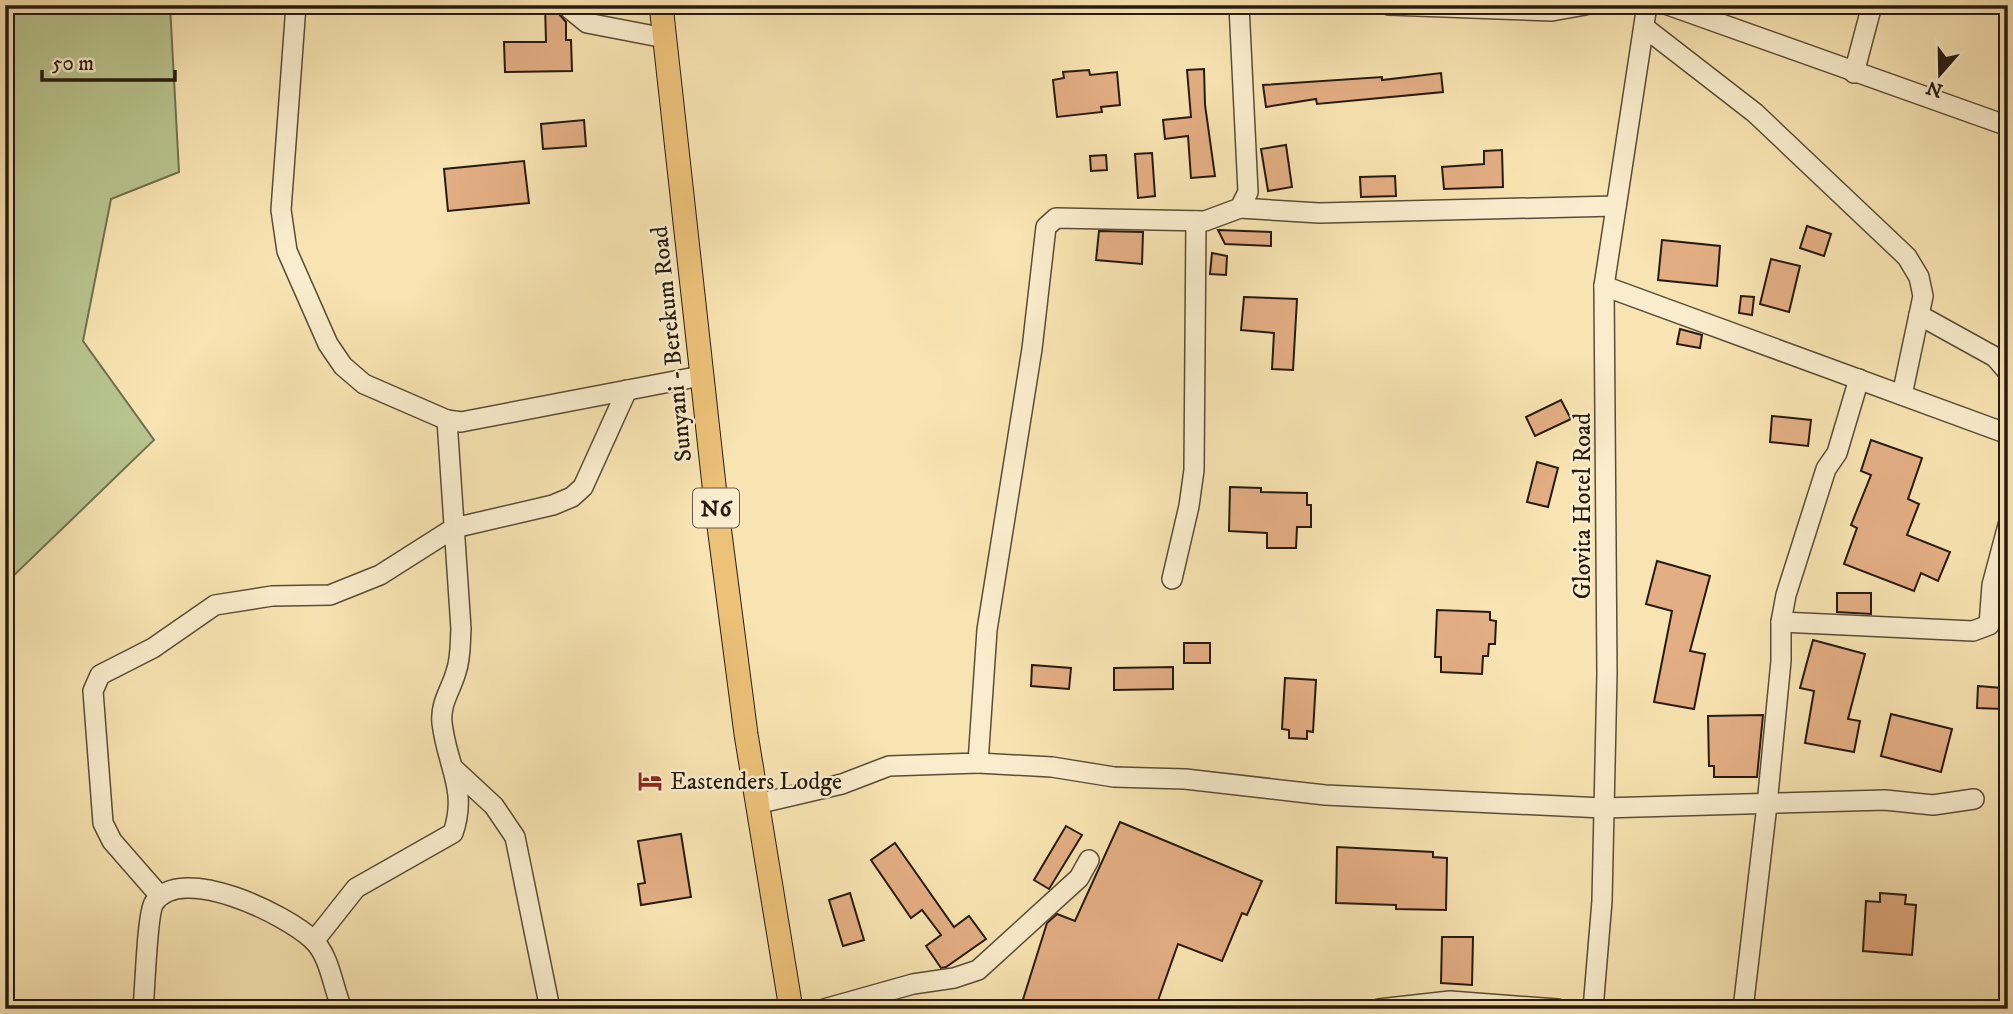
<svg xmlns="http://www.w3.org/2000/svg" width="2013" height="1014" font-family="'IM FELL DW Pica',serif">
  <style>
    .green { fill: #b9c58f; stroke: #707050; stroke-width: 2 }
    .building { fill: #e4ae84; stroke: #261a10; stroke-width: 2 }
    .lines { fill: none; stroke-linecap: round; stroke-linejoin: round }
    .minor-casing { stroke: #5a4c38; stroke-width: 22 }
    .major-casing { stroke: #261a10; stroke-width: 25 }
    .minor { stroke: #faedcd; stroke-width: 19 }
    .major { stroke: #ecc279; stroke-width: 23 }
    .labels { text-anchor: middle; stroke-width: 5; stroke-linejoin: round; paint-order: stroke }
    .shield { fill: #faedcd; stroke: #665949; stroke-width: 2 }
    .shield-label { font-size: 23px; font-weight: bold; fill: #261a10 }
    .street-label { font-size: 24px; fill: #261a10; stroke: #faedcd }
    .poi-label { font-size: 24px; fill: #261a10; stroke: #faedcd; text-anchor: start }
  </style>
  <rect width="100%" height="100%" fill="#f8e4b2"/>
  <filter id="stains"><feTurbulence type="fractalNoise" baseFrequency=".00286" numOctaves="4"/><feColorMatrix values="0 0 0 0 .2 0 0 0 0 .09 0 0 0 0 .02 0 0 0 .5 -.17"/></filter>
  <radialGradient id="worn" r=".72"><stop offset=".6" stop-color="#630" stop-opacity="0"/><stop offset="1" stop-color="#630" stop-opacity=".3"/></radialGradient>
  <path class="green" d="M5 5H170L179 172 111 199 83 341 154 440 5 584Z"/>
  <g class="building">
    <path d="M545 5H560L559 14 566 22V40H571L572 71 505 72 504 42H546Z"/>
    <path d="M1204 69 1205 105 1215 176 1191 178 1188 136 1165 139 1163 120 1191 117 1187 70Z"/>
    <path d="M1089 70 1090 75 1117 72 1120 105 1101 107 1102 112 1057 117 1053 80 1064 78 1063 72Z"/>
    <path d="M1441 73 1443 92 1317 104 1316 99 1266 107 1263 85 1382 77V80Z"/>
    <path d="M584 120 586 146 543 149 541 124Z"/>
    <path d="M1286 145 1292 187 1268 191 1261 149Z"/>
    <path d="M1502 150 1503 187 1444 189 1442 167 1484 164V151Z"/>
    <path d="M1152 153 1155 196 1138 198 1135 154Z"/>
    <path d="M1106 155 1107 170 1091 171 1090 156Z"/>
    <path d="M524 161 529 203 448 211 444 169Z"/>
    <path d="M1395 176 1396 196 1361 197 1360 177Z"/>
    <path d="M1807 226 1831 234 1824 256 1800 248Z"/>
    <path d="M1218 230 1271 232V246L1225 244Z"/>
    <path d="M1099 231 1143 232 1142 264 1096 260Z"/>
    <path d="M1662 240 1720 246 1717 286 1658 280Z"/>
    <path d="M1212 253 1227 256 1226 275 1210 274Z"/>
    <path d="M1771 259 1800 266 1789 312 1760 304Z"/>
    <path d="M1741 296 1754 297 1752 315 1739 313Z"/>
    <path d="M1244 297 1297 299 1293 370 1272 369 1274 333 1241 330Z"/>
    <path d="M1680 329 1702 335 1700 348 1677 344Z"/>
    <path d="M1561 400 1571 419 1535 436 1526 417Z"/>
    <path d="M1772 416 1811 420 1808 446 1770 442Z"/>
    <path d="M1871 440 1922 458 1908 499 1919 504 1907 535 1950 552 1938 581 1921 573 1914 591 1844 564 1857 528 1851 525 1871 475 1861 471Z"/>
    <path d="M1537 462 1558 468 1548 507 1527 502Z"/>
    <path d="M1230 487 1261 488V492L1307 493V505H1311V527H1297L1296 548H1267V533L1229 531Z"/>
    <path d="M1657 561 1710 576 1690 651 1705 654 1694 709 1654 702 1672 611 1646 604Z"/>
    <path d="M1837 593H1871V614L1837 612Z"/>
    <path d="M1437 610 1490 612V620L1496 621 1495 644H1489L1488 656H1483L1482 674 1441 672V657H1435Z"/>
    <path d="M1813 640 1865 654 1848 719 1860 721 1854 752 1805 743 1814 691 1800 688Z"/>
    <rect x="1184" y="643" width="26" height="20"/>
    <path d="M1032 665 1071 668 1069 689 1031 686Z"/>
    <path d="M1173 667V689L1114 690V668Z"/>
    <path d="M1285 678 1316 680 1313 732 1307 731V739L1289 738V730L1282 729Z"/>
    <path d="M1978 686 2002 688V709L1977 708Z"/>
    <path d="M1891 714 1952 729 1941 772 1881 756Z"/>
    <path d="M1763 715 1757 777H1714V766H1709L1708 716Z"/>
    <path d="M1120 822 1262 881 1247 915 1242 913 1222 961 1178 944 1155 1009H1020L1047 923 1057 914 1075 921Z"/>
    <path d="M1066 826 1082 835 1049 889 1034 880Z"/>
    <path d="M681 834 691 897 641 905 638 884 645 883 638 841Z"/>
    <path d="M895 843 954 927 969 916 986 939 946 967 941 968 926 946 941 935 922 910 911 918 871 860Z"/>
    <path d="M1337 847 1433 852V857L1447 858 1446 910 1396 909V905L1336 903Z"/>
    <path d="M850 893 864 940 843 946 829 900Z"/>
    <path d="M1880 893 1906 895 1905 904 1916 905 1912 955 1863 951 1866 901 1880 902Z"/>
    <path d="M1442 937H1473L1472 985 1441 983Z"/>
  </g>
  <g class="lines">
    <g class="minor-casing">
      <g id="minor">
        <path d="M296 5 281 210 287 251 328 344 343 366 364 384 447 420"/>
        <path d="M1389 5 1552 11 1585 5"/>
        <path d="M1668 5 2008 126"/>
        <path d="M571 10 587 23 665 38"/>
        <path d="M1644 27 1755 113 1907 257 1919 277 1923 296 1902 395"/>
        <path d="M1854 73 1872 5"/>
        <path d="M1240 208 1319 213 1616 206"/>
        <path d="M1604 286 2008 434"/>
        <path d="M1919 315 1995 357 2008 372"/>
        <path d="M1172 579 1189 506 1194 470 1196 221"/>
        <path d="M1781 622 1973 631 1989 625 1992 585 2008 525"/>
        <path d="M978 763 1052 767 1114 777 1185 779 1325 795 1603 808 1885 800 1933 805 1974 799"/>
        <path d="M453 768 494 806 515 837 550 1009"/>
        <path d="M757 804 842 784 889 766 978 763 987 630 1032 349 1046 227 1056 218 1205 221 1240 208 1248 192 1239 5"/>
        <path d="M160 896 112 841 103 823 93 691 100 675 153 648 215 605 272 596 330 595 380 575 454 528 553 505 572 497 583 487 627 390"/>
        <path d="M314 941 356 888 453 833C468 790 447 766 442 723 440 703 451 690 456 672 461 658 460 643 461 629L447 420 461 422 701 376"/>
        <path d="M143 1009C145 990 147 914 154 903 181 862 287 915 313 940 330 956 333 988 342 1009"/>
        <path d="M824 1009 913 984 954 978 978 970 1079 878 1089 860"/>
        <path d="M1379 1009 1450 1001 1557 1009"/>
        <path d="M1593 1009 1602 901 1607 674 1604 286 1647 5"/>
        <path d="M1743 1009 1767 805 1781 661V622L1786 595 1826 469 1837 453 1859 379"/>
      </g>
    </g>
    <g class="major-casing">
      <path id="major" d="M661 5 716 503 746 734 791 1009"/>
    </g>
    <use href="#minor" class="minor"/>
    <use href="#major" class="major"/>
  </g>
  <defs>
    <g id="hotel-bare" transform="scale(1.89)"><path d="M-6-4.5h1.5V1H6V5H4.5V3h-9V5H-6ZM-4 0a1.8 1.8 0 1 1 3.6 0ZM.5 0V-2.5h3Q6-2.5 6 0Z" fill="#8f2418" stroke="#faedcd" stroke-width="2.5" paint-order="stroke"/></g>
  </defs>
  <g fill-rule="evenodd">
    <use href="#hotel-bare" x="650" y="781"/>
  </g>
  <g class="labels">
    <rect class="shield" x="693" y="488.5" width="46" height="39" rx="5"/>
    <g class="shield-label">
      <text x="716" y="516">N6</text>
    </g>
    <g class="street-label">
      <text transform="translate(671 344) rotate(-96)" y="8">Sunyani - Berekum Road</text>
      <text transform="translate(1582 506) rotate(-90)" y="8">Glovita Hotel Road</text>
    </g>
    <g class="poi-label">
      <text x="670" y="789">Eastenders Lodge</text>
    </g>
  </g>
  <rect width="2013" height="1014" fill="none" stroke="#f8e4b2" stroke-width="28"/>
  <rect x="7" y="7" width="1999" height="1000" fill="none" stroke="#261a10" stroke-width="3.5"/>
  <rect x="14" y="14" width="1985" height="986" fill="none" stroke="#261a10" stroke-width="2"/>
  <g transform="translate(1940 74) rotate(200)" stroke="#faedcd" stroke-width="5" paint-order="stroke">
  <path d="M0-5L12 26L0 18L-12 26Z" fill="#261a10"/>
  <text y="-10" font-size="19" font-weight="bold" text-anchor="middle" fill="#261a10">N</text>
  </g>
  <path d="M42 70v10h133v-10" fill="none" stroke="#261a10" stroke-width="3.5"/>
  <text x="52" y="70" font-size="21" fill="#261a10" stroke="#faedcd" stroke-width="5" paint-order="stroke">50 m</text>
  <rect width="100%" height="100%" filter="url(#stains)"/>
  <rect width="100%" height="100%" fill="url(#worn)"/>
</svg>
